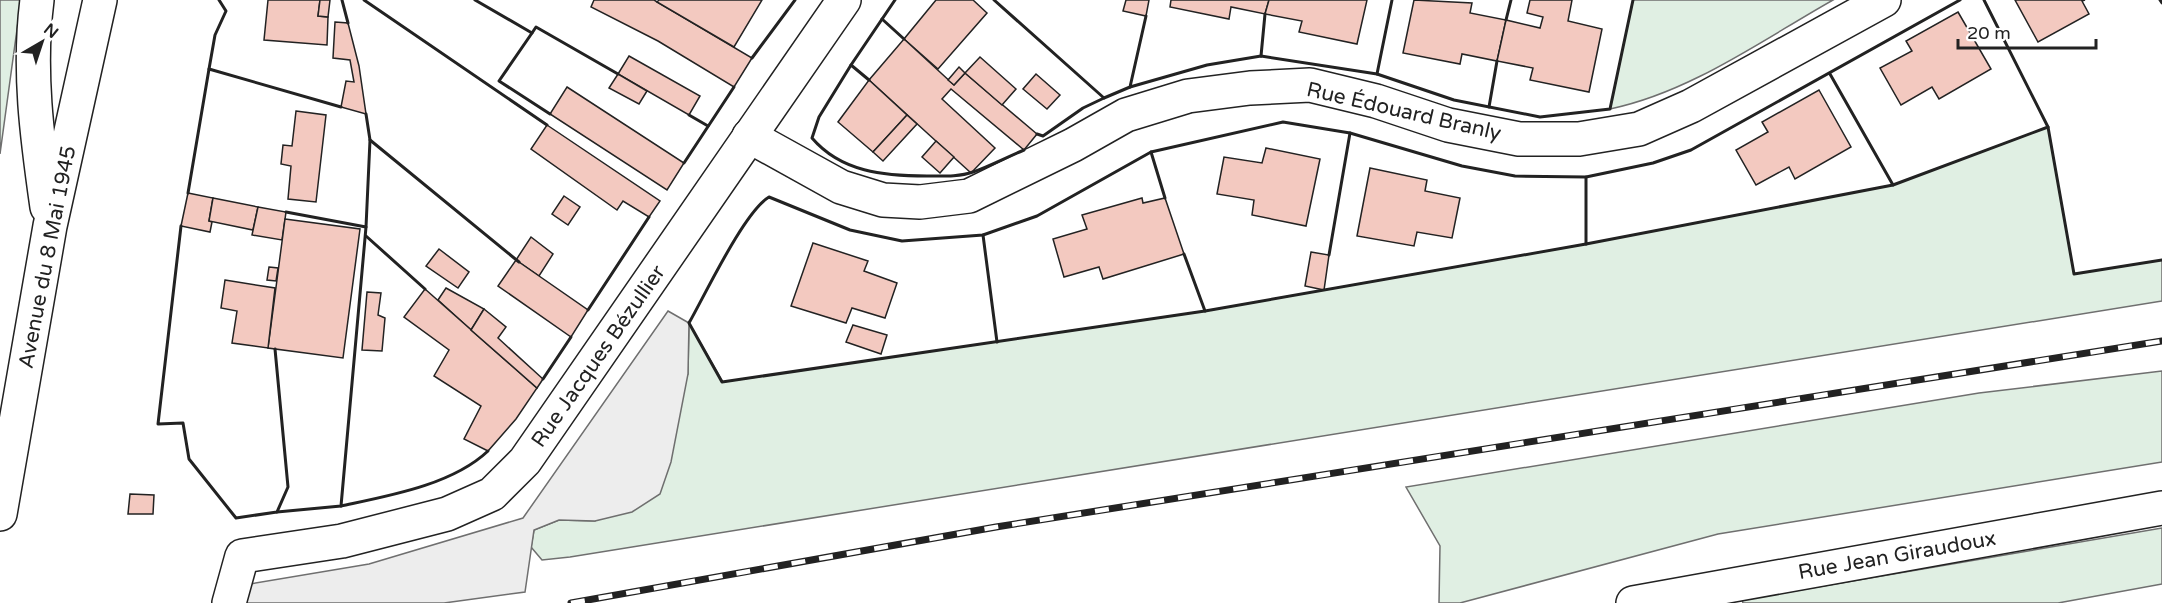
<svg xmlns="http://www.w3.org/2000/svg" width="2162" height="603" font-family="'Varela Round',sans-serif">
  <style>
    .green { fill: #e0efe3; stroke: #6f6f6f; stroke-width: 1.5 }
    .parking { fill: #ededed; stroke: #6f6f6f; stroke-width: 1.5 }
    .building { fill: #f3c9c0; stroke: #222; stroke-width: 1.5 }
    .lines { fill: none; stroke-linecap: round; stroke-linejoin: round }
    .street-casing { stroke: #222; stroke-width: 36 }
    .primary-casing { stroke: #222; stroke-width: 36 }
    .street { stroke: #fff; stroke-width: 33 }
    .primary { stroke: #fff; stroke-width: 33 }
    .rail-casing { stroke: #222; stroke-width: 7 }
    .rail { stroke: #fff; stroke-width: 4.5; stroke-dasharray: 14; stroke-linecap: butt }
    .wall { stroke: #222; stroke-width: 3 }
    .labels { text-anchor: middle; stroke-width: 4.5; stroke-linejoin: round; paint-order: stroke }
    .street-label { font-size: 21px; fill: #222; stroke: #fff }
  </style>
  <rect width="100%" height="100%" fill="#fff"/>
  <g class="green">
    <path d="M0 0H21L0 154Z"/>
    <path d="M1633 0H1833C1762 40 1691 92 1610 109Z"/>
    <path d="M2048 127 2074 274 2162 260V301L570 557 542 560 531 547 534 530 559 520 595 521 688 374 689 323 723 382 1205 311 1586 244 1893 185Z"/>
    <path d="M2162 371V462L1718 534 1460 603H1439L1440 546 1406 487 1979 393Z"/>
    <path d="M2162 528V584L2058 603H1743L1742 600Z"/>
  </g>
  <path class="parking" d="M668 311 689 323 688 374 671 462 660 494 632 512 595 521 559 520 534 530 525 592 444 603H243L244 585 369 564 523 518Z"/>
  <g class="building">
    <path d="M268 0H320L318 16 328 17 327 45 264 40Z"/>
    <path d="M320 0H330L328 17 318 16Z"/>
    <path d="M594 0H654L752 58 734 87 658 41 591 7Z"/>
    <path d="M659 0H762L734 47 657 2Z"/>
    <path d="M936 0H973L987 13 938 69 904 39Z"/>
    <path d="M1126 0H1149L1146 16 1123 11Z"/>
    <path d="M1171 0H1269L1265 14 1231 7 1229 19 1170 7Z"/>
    <path d="M1269 0H1367L1357 44 1299 32 1302 21 1265 14Z"/>
    <path d="M1414 0 1472 3 1470 13 1506 20 1497 61 1462 54 1460 64 1403 53Z"/>
    <path d="M1530 0H1572L1568 21 1602 29 1589 92 1530 80 1533 68 1497 61 1506 20 1540 28 1543 17 1527 13Z"/>
    <path d="M2015 0H2085L2082 1 2089 14 2038 42Z"/>
    <path d="M1958 12 1991 69 1939 99 1932 87 1901 105 1880 68 1912 51 1906 41Z"/>
    <path d="M335 22 348 23 359 66 366 114 341 107 346 81 354 82 350 60 333 58Z"/>
    <path d="M904 39 954 85 965 73 1037 134 1024 150 951 89 942 99 995 148 971 173 869 80Z"/>
    <path d="M629 56 700 96 689 115 618 74Z"/>
    <path d="M980 57 1016 89 1002 105 965 73Z"/>
    <path d="M959 67 965 73 954 85 948 80Z"/>
    <path d="M618 74 647 91 639 104 609 88Z"/>
    <path d="M1036 74 1060 95 1047 109 1023 89Z"/>
    <path d="M869 80 907 115 873 152 838 122Z"/>
    <path d="M567 87 684 163 667 190 550 114Z"/>
    <path d="M1819 90 1851 147 1795 179 1789 167 1756 185 1736 150 1768 132 1762 122Z"/>
    <path d="M296 111 326 115 316 202 288 199 291 166 281 164 283 145 292 146Z"/>
    <path d="M907 115 917 124 883 161 873 152Z"/>
    <path d="M547 125 660 201 649 217 623 201 617 210 531 149Z"/>
    <path d="M936 141 954 157 940 173 922 157Z"/>
    <path d="M1266 148 1320 159 1306 226 1252 215 1254 200 1217 194 1224 157 1262 163Z"/>
    <path d="M1370 168 1427 180 1425 191 1460 198 1452 238 1417 232 1414 246 1357 236Z"/>
    <path d="M188 193 213 198 209 221 212 222 210 232 181 226Z"/>
    <path d="M564 196 580 207 568 225 552 214Z"/>
    <path d="M213 198 258 207 253 230 209 221Z"/>
    <path d="M1142 198 1143 203 1165 198 1184 254 1103 279 1099 267 1064 277 1053 239 1087 229 1082 215Z"/>
    <path d="M258 207 286 212 282 240 252 235Z"/>
    <path d="M285 219 360 229 343 358 268 348Z"/>
    <path d="M531 237 553 254 539 276 516 260Z"/>
    <path d="M813 243 868 261 864 271 897 283 885 318 852 308 846 323 791 306Z"/>
    <path d="M439 249 469 272 458 288 426 266Z"/>
    <path d="M1311 252 1329 255 1324 290 1305 286Z"/>
    <path d="M516 260 588 310 571 337 498 286Z"/>
    <path d="M269 267 278 268 276 281 267 280Z"/>
    <path d="M225 280 275 288 268 348 232 343 237 311 221 308Z"/>
    <path d="M446 288 484 309 471 330 438 300Z"/>
    <path d="M425 289 537 388 516 419 488 451 464 439 481 406 434 376 449 350 404 317Z"/>
    <path d="M367 292 381 293 378 315 385 318 382 351 362 350Z"/>
    <path d="M484 309 506 327 498 338 543 379 537 388 471 330Z"/>
    <path d="M853 325 887 335 881 354 846 342Z"/>
    <path d="M130 494 154 495 153 514H128Z"/>
  </g>
  <g class="lines">
    <g class="street-casing">
      <g id="street">
        <path d="M749 136 841 187 883 200 920 202 969 196 1073 145 1126 115 1188 96 1250 88 1310 85 1376 101 1448 125 1519 139H1579L1639 129 1691 106 1884 0"/>
        <path d="M229 603 242 556 342 541 447 514 492 494 525 461 844 0"/>
        <path d="M1633 603 2162 508"/>
      </g>
    </g>
    <g class="primary-casing">
      <g id="primary">
        <path d="M37 0C28 70 37 137 47 207"/>
        <path d="M0 514 50 226 100 0"/>
      </g>
    </g>
    <use href="#street" class="street"/>
    <use href="#primary" class="primary"/>
    <g class="rail-casing">
      <path id="rail" d="M571 603 996 527 2162 341"/>
    </g>
    <use href="#rail" class="rail"/>
    <g class="wall">
      <path d="M342 0 348 23"/>
      <path d="M364 0 547 125"/>
      <path d="M475 0 532 33 499 81 550 114"/>
      <path d="M994 0 1104 98 1083 108 1043 136 1037 134"/>
      <path d="M1984 0 2048 127 2074 274 2162 260"/>
      <path d="M2160 0 2162 3"/>
      <path d="M882 19 904 39"/>
      <path d="M1506 20 1511 0"/>
      <path d="M532 33 536 27 618 74"/>
      <path d="M1261 56 1265 14"/>
      <path d="M752 58 795 0"/>
      <path d="M851 65 895 0"/>
      <path d="M209 69 215 35 226 11 219 0"/>
      <path d="M1377 74 1392 0"/>
      <path d="M1830 74 1893 185 2048 127"/>
      <path d="M869 80 851 65 819 117 812 138C841 172 884 176 927 176 942 176 959 177 973 172 990 166 1007 157 1024 150"/>
      <path d="M1130 87 1207 65 1261 56 1377 74 1454 100 1540 117 1610 109 1633 0"/>
      <path d="M1104 98 1130 87 1146 16"/>
      <path d="M1489 107 1497 61"/>
      <path d="M689 115 708 126"/>
      <path d="M370 140 519 262"/>
      <path d="M1151 152 1165 198"/>
      <path d="M684 163 734 87"/>
      <path d="M1586 177V244L1893 185"/>
      <path d="M188 193 209 69 341 107"/>
      <path d="M286 212 366 227 370 140 366 114"/>
      <path d="M181 226 158 424 183 423 189 459 236 518 277 512 288 487 275 349"/>
      <path d="M983 235 997 342"/>
      <path d="M366 236 425 289"/>
      <path d="M1184 254 1205 311 1586 244"/>
      <path d="M1329 255 1350 133"/>
      <path d="M588 310 649 217"/>
      <path d="M1205 311 722 382 689 323C705 295 744 212 769 197L850 230 902 241 983 235 1037 216 1151 152 1283 122 1350 133 1462 166 1515 176 1586 177 1653 163 1691 150 1960 0"/>
      <path d="M543 379 571 337"/>
      <path d="M341 506C388 496 452 485 488 451"/>
      <path d="M277 512 341 506 366 227"/>
    </g>
  </g>
  <g class="labels">
    <g class="street-label">
      <text transform="translate(1404 111) rotate(13)" y="7">Rue Édouard Branly</text>
      <text transform="translate(47 257) rotate(-79)" y="7">Avenue du 8 Mai 1945</text>
      <text transform="translate(598 356) rotate(-55)" y="7">Rue Jacques Bézullier</text>
      <text transform="translate(1897 555) rotate(-10)" y="7">Rue Jean Giraudoux</text>
    </g>
  </g>
  <g transform="translate(42 42) rotate(39)" stroke="#ffffff" stroke-width="4.5" paint-order="stroke">
  <path d="M0-4.5L10 22L0 15L-10 22Z" fill="#222222"/>
  <text y="-9" font-size="16" font-weight="bold" text-anchor="middle" fill="#222222">N</text>
  </g>
  <path d="M1958 39v9h138v-9" fill="none" stroke="#222222" stroke-width="3"/>
  <text x="1967" y="39" font-size="18" fill="#222222" stroke="#ffffff" stroke-width="4.5" paint-order="stroke">20 m</text>
</svg>
